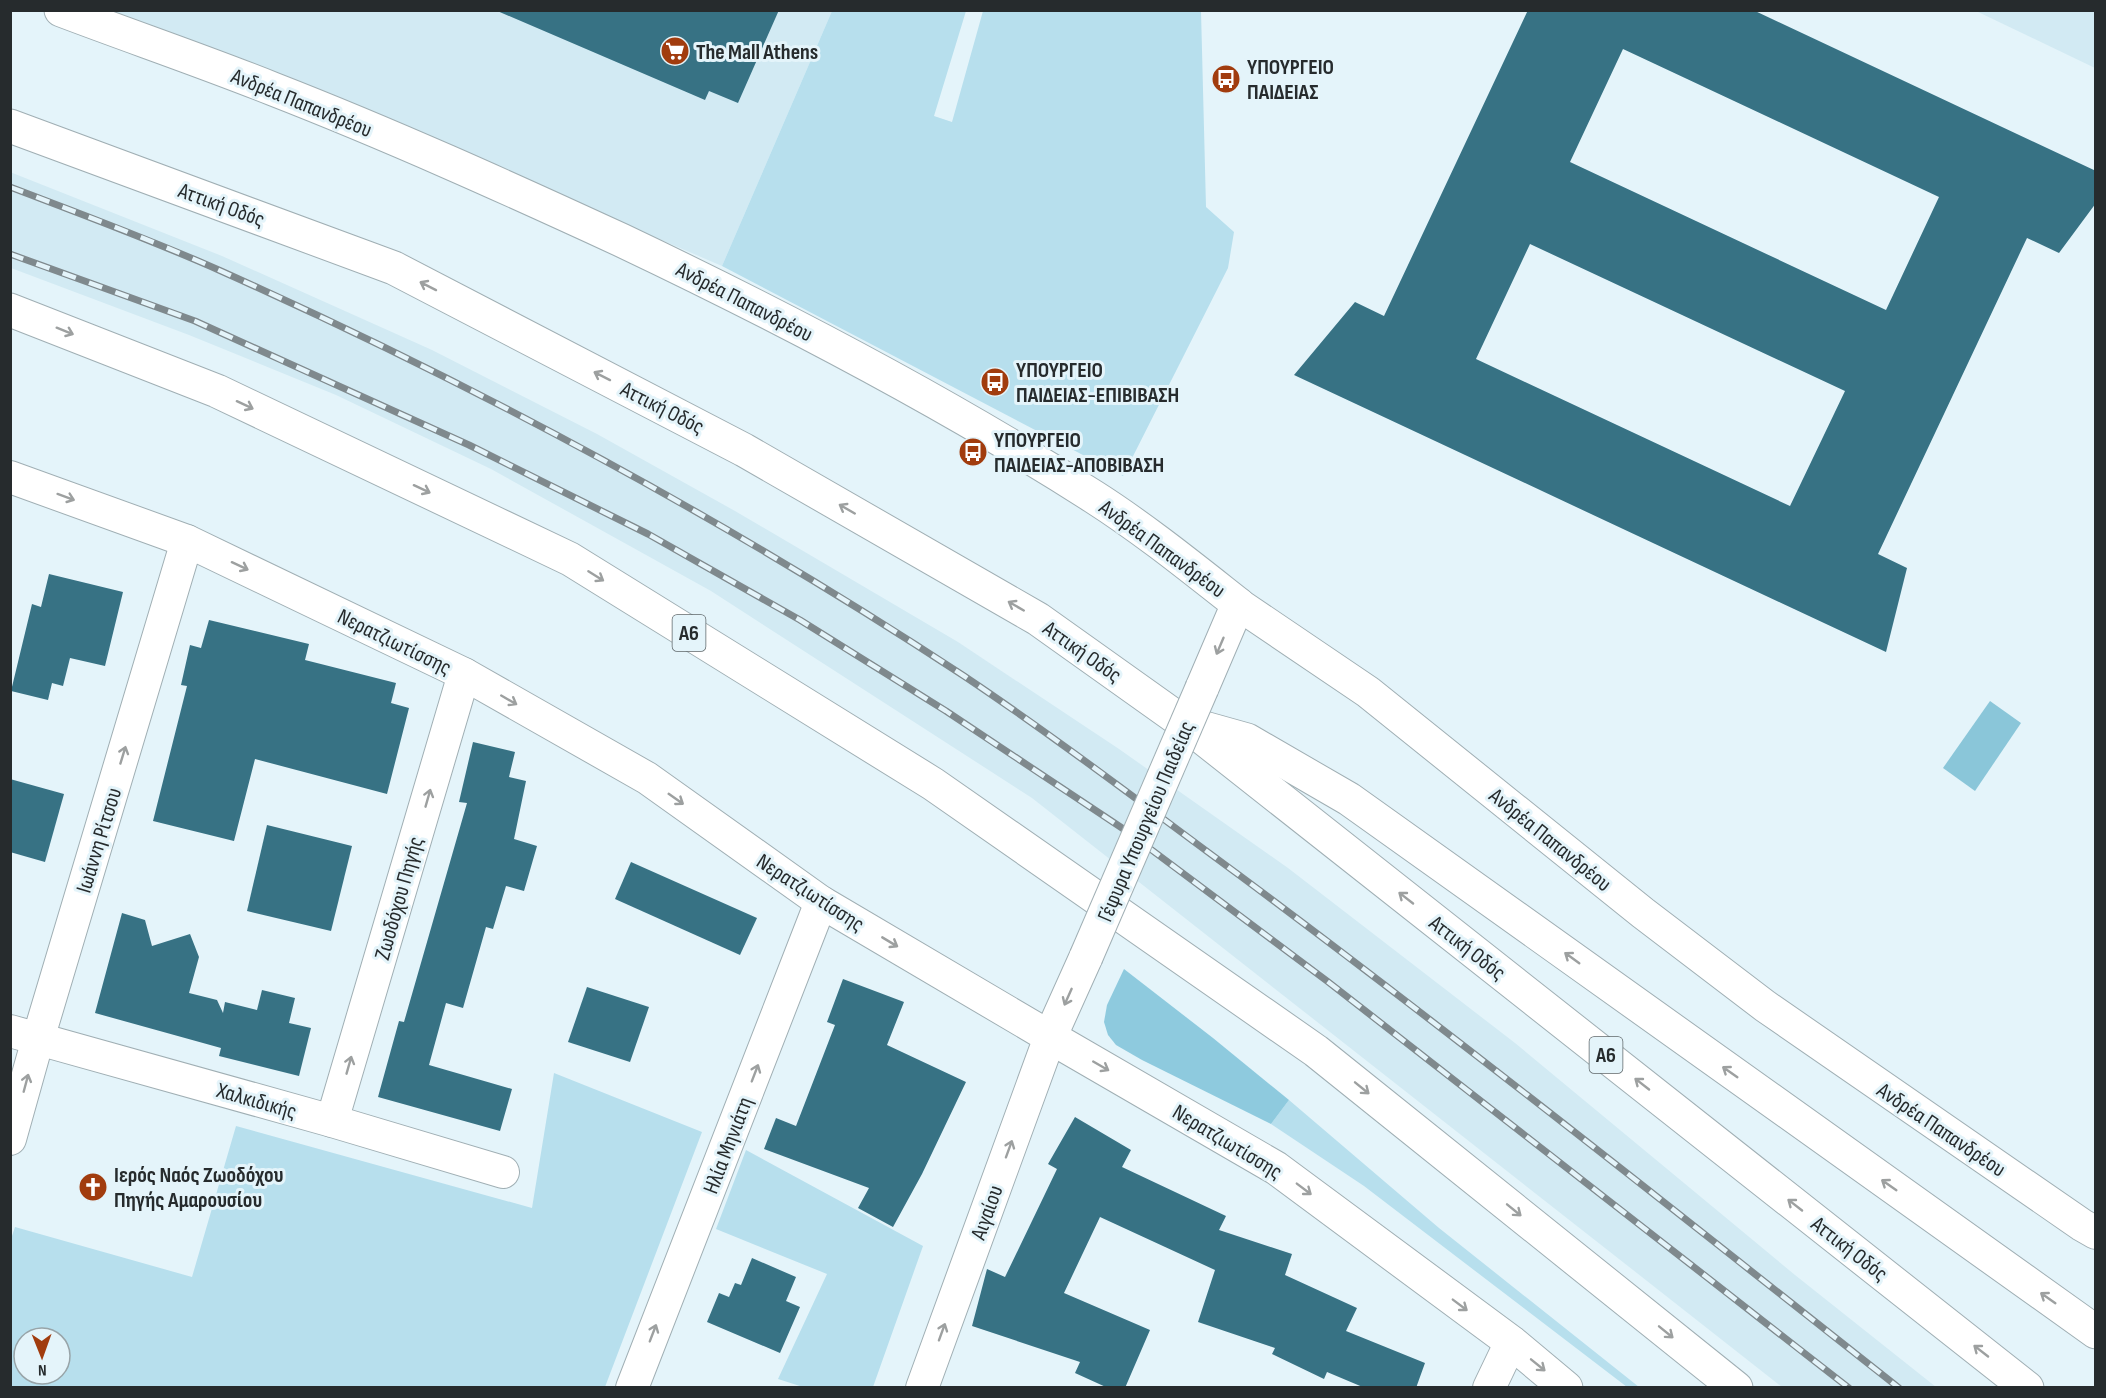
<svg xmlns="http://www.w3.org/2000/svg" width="2106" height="1398" font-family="'Sofia Sans Condensed',sans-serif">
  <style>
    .built { fill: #d2eaf3 }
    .green { fill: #b7dfed; fill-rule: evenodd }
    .forest { fill: #8ecade }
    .water { fill: #8ac6d9 }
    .building { fill: #377284; fill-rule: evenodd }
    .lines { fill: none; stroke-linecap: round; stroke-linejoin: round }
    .minor-casing { stroke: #a0afb4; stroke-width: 34 }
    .tertiary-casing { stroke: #a0afb4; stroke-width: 35 }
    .motorway-casing { stroke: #a0afb4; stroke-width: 35 }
    .minor { stroke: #fff; stroke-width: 32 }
    .tertiary { stroke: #fff; stroke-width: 33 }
    .motorway { stroke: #fff; stroke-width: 33 }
    .rail-casing { stroke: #7f898d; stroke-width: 7 }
    .rail { stroke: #e4f4fa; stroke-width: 4.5; stroke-dasharray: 14; stroke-linecap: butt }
    .tertiary-bridge-casing { stroke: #a0afb4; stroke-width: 35; stroke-linecap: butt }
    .tertiary-bridge { stroke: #fff; stroke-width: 33 }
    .oneway { stroke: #9da0a0 }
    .labels { text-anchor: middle; stroke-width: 6; stroke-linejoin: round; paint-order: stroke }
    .shield { fill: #e4f4fa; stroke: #5f676a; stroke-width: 1.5 }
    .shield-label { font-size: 21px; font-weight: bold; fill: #262b2d }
    .poi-label { font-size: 22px; font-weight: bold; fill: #262b2d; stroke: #e4f4fa; text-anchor: start }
    .street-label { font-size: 22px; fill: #262b2d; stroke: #e4f4fa }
  </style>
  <rect width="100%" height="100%" fill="#e4f4fa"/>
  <g class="built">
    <path d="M92 11H832L722 266 370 115Z"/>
    <path d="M1976 11H2095V68Z"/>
    <path d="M10 172 222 256 432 350 597 434 735 511 958 642 1119 749 1288 868 1515 1043 1795 1275 1936 1387H1782L1032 798 711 591 491 469 336 395 189 335 11 268Z"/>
  </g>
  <g class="green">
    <path d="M832 11H966L934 116 952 122 983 11H1201L1206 207 1234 232 1228 268 1123 476 722 266Z"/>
    <path d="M554 1073 702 1132 605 1387H11L10 1242 15 1227 192 1277 236 1126 532 1208ZM24 1338H60V1374H24Z"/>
    <path d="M1289 1100 1439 1228 1639 1387H1627L1364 1186 1271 1124Z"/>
    <path d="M746 1150 923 1246 873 1387H803L778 1379 827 1274 716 1229Z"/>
  </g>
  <path class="forest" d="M1124 969 1213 1038 1289 1100 1271 1124 1142 1060 1116 1045 1108 1035 1104 1022 1107 1005Z"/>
  <path class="water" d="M1990 701 2021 723 1975 791 1943 768Z"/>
  <g class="building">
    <path d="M495 10H779L738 103 709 91 705 100Z"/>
    <path d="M1528 10H1753L2096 171V203L2059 253 2027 238 1878 554 1907 568 1886 652 1294 375 1355 302 1384 316ZM1623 49 1939 197 1886 310 1570 162ZM1530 244 1845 391 1790 506 1476 359Z"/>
    <path d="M49 574 123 592 105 666 70 658 63 686 52 683 48 700 11 691 32 604 41 607Z"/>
    <path d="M209 620 309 644 305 660 396 683 391 703 409 708 387 794 255 759 234 841 153 821 187 686 181 685 190 645 201 648Z"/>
    <path d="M473 742 515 752 509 777 526 781 514 839 537 846 524 891 506 886 493 929 486 927 463 1008 446 1003 429 1065 512 1089 500 1131 378 1097 399 1021 404 1022 467 803 459 802Z"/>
    <path d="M10 779 64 794 45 862 10 852Z"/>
    <path d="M267 825 352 846 331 931 247 911Z"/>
    <path d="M631 862 757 918 740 955 615 899Z"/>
    <path d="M122 913 145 920 152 946 190 934 199 957 189 993 217 1000 223 1013 225 1002 257 1010 262 990 295 998 289 1023 311 1028 299 1076 219 1056 221 1048 95 1013Z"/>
    <path d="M843 979 904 1002 887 1045 966 1082 922 1174 893 1227 858 1208 869 1188 764 1149 776 1118 796 1126 835 1025 827 1022Z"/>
    <path d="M587 987 649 1007 630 1062 568 1042Z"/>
    <path d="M1075 1117 1131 1150 1122 1167 1226 1216 1219 1230 1292 1254 1285 1275 1357 1308 1346 1331 1425 1363 1416 1388H1365L1327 1372 1324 1379 1272 1354 1275 1348 1198 1322 1215 1270 1100 1217 1064 1293 1150 1330 1125 1388H1108L1075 1373 1080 1362 972 1326 987 1269 1005 1277 1057 1169 1048 1164Z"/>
    <path d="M752 1258 796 1277 786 1301 800 1307 780 1353 707 1322 719 1293 729 1297 735 1283 741 1285Z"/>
  </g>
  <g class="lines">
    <g class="minor-casing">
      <g id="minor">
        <path d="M10 477 187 541 464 674 647 778 821 902 1050 1037 922 1388"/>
        <path d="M1238 604 1368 692 1643 913 1765 1006 2082 1225 2096 1233"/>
        <path d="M10 1031 332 1121 503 1172"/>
        <path d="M332 1121 464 674"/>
        <path d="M10 1139 38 1039 187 541"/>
        <path d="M632 1388 821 902"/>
        <path d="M1489 1388 1511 1342"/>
      </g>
    </g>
    <g class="tertiary-casing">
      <g id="tertiary">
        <path d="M61 10C132 37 203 61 273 89 391 135 506 187 621 240 783 317 942 400 1094 497 1144 529 1191 567 1238 604L1202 688"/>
        <path d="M1086 957 1050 1037 1276 1168 1511 1342 1566 1388"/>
      </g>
    </g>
    <g class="motorway-casing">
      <g id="motorway">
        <path d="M10 126 394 268 744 450 1038 619 1184 723 2027 1388"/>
        <path d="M10 310 217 391 570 559 933 784 1316 1051 1736 1388"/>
        <path d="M1197 726 1247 740 1349 799 2096 1332"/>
      </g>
    </g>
    <use href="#minor" class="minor"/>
    <use href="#tertiary" class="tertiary"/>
    <use href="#motorway" class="motorway"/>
    <g class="rail-casing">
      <g id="rail">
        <path d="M10 187C81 214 152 240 221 271 478 386 728 521 964 676 1058 739 1148 808 1239 875 1462 1041 1680 1215 1899 1388"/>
        <path d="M10 254 195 321 469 445 648 534 800 620 946 711 1125 830 1327 981 1849 1388"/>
      </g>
    </g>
    <use href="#rail" class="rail"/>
    <g class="tertiary-bridge-casing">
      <path id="tertiary-bridge" d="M1086 957 1202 688"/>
    </g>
    <use href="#tertiary-bridge" class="tertiary-bridge"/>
  </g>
  <defs><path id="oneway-shaft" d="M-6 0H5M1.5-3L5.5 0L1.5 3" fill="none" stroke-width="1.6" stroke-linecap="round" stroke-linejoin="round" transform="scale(1.5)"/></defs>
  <g class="oneway">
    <use href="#oneway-shaft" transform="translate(428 286) rotate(-153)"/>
    <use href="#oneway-shaft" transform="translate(65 331) rotate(22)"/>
    <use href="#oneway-shaft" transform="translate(602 376) rotate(-153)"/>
    <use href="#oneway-shaft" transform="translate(245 405) rotate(25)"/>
    <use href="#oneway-shaft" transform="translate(422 489) rotate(25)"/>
    <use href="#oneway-shaft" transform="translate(66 497) rotate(20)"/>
    <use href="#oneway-shaft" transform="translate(847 509) rotate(-150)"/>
    <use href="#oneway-shaft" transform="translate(240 566) rotate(25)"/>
    <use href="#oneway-shaft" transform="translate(596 576) rotate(32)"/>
    <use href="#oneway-shaft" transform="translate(1016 606) rotate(-150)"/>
    <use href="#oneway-shaft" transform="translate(1220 646) rotate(113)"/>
    <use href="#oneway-shaft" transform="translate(509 700) rotate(30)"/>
    <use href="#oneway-shaft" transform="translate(123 755) rotate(-73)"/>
    <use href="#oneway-shaft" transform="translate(428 798) rotate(-74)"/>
    <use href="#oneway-shaft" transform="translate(676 799) rotate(35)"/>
    <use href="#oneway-shaft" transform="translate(1406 898) rotate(-142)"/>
    <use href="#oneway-shaft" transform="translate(890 942) rotate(31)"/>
    <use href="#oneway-shaft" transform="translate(1572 958) rotate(-144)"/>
    <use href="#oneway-shaft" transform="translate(1068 997) rotate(114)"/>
    <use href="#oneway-shaft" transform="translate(349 1065) rotate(-74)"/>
    <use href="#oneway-shaft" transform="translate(1101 1066) rotate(30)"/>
    <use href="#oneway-shaft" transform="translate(1730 1072) rotate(-145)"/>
    <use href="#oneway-shaft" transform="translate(755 1073) rotate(-69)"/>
    <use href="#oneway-shaft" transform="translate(26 1083) rotate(-75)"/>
    <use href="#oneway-shaft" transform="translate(1642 1084) rotate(-142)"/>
    <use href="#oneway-shaft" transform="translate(1362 1088) rotate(39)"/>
    <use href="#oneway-shaft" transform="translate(1009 1149) rotate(-70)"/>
    <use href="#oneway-shaft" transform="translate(1889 1185) rotate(-145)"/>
    <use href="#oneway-shaft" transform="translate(1304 1189) rotate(37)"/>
    <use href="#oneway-shaft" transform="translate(1795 1205) rotate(-142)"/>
    <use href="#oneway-shaft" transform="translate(1514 1210) rotate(39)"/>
    <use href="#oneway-shaft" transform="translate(2048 1298) rotate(-145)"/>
    <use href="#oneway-shaft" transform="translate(1460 1305) rotate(37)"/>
    <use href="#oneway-shaft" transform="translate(942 1332) rotate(-70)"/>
    <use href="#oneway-shaft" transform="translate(1666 1332) rotate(39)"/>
    <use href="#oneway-shaft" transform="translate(653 1333) rotate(-69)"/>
    <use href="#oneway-shaft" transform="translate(1981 1351) rotate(-142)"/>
    <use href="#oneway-shaft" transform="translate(1538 1365) rotate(39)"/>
  </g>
  <defs>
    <g id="supermarket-disc" transform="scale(1.5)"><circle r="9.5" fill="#a13c0e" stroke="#e4f4fa"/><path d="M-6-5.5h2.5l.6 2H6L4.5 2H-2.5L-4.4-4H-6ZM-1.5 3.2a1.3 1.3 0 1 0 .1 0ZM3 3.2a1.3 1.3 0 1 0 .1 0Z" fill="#fff"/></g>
    <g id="bus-disc" transform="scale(1.5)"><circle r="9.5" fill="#a13c0e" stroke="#e4f4fa"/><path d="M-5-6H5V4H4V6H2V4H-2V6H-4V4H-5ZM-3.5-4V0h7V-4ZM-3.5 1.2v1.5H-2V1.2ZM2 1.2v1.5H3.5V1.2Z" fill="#fff"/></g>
    <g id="church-disc" transform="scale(1.5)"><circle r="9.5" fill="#a13c0e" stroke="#e4f4fa"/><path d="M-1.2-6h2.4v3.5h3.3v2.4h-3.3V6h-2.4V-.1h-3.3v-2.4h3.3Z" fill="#fff"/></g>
  </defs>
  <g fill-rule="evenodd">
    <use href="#supermarket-disc" x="675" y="51"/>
    <use href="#bus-disc" x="1226" y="79"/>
    <use href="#bus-disc" x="995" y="382"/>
    <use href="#bus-disc" x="973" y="452"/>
    <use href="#church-disc" x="93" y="1187"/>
  </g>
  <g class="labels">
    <g class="shield">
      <rect x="672.5" y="615" width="33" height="36" rx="4.5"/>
      <rect x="1589.5" y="1037" width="33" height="36" rx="4.5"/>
    </g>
    <g class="shield-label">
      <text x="689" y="640">Α6</text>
      <text x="1606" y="1062">Α6</text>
    </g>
    <g class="poi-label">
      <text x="696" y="59">The Mall Athens</text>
      <text x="1247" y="74">ΥΠΟΥΡΓΕΙΟ<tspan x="1247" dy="25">ΠΑΙΔΕΙΑΣ</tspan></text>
      <text x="1016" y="377">ΥΠΟΥΡΓΕΙΟ<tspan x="1016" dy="25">ΠΑΙΔΕΙΑΣ-ΕΠΙΒΙΒΑΣΗ</tspan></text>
      <text x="994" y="447">ΥΠΟΥΡΓΕΙΟ<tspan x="994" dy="25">ΠΑΙΔΕΙΑΣ-ΑΠΟΒΙΒΑΣΗ</tspan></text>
      <text x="114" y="1182">Ιερός Ναός Ζωοδόχου<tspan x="114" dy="25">Πηγής Αμαρουσίου</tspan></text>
    </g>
    <g class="street-label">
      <text transform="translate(302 102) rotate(22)" y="8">Ανδρέα Παπανδρέου</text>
      <text transform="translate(222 204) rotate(20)" y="8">Αττική Οδός</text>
      <text transform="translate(745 301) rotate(27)" y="8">Ανδρέα Παπανδρέου</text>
      <text transform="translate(663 407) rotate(27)" y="8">Αττική Οδός</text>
      <text transform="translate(1163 548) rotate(36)" y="8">Ανδρέα Παπανδρέου</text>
      <text transform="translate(395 641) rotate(26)" y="8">Νερατζιωτίσσης</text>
      <text transform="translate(1083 651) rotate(35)" y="8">Αττική Οδός</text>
      <text transform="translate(1145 821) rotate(-67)" y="8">Γέφυρα Υπουργείου Παιδείας</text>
      <text transform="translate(1551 839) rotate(39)" y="8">Ανδρέα Παπανδρέου</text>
      <text transform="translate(98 840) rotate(-73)" y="8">Ιωάννη Ρίτσου</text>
      <text transform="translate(811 892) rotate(33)" y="8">Νερατζιωτίσσης</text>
      <text transform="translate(398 898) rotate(-74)" y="8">Ζωοδόχου Πηγής</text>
      <text transform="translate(1468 947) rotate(38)" y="8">Αττική Οδός</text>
      <text transform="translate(257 1100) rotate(16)" y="8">Χαλκιδικής</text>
      <text transform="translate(1942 1129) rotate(34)" y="8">Ανδρέα Παπανδρέου</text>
      <text transform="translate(1228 1141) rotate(31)" y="8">Νερατζιωτίσσης</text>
      <text transform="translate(727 1145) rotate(-69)" y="8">Ηλία Μηνιάτη</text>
      <text transform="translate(986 1212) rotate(-70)" y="8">Αιγαίου</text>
      <text transform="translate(1850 1248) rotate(38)" y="8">Αττική Οδός</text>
    </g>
  </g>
  <rect width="2106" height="1398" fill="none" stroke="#262b2d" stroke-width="24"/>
  <g transform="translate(42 1356) rotate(179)"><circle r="28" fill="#e4f4fa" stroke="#98a4a8" stroke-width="1.5"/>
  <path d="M0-4.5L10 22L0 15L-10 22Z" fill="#a13c0e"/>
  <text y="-9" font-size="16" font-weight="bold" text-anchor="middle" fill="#262b2d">N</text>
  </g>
</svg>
